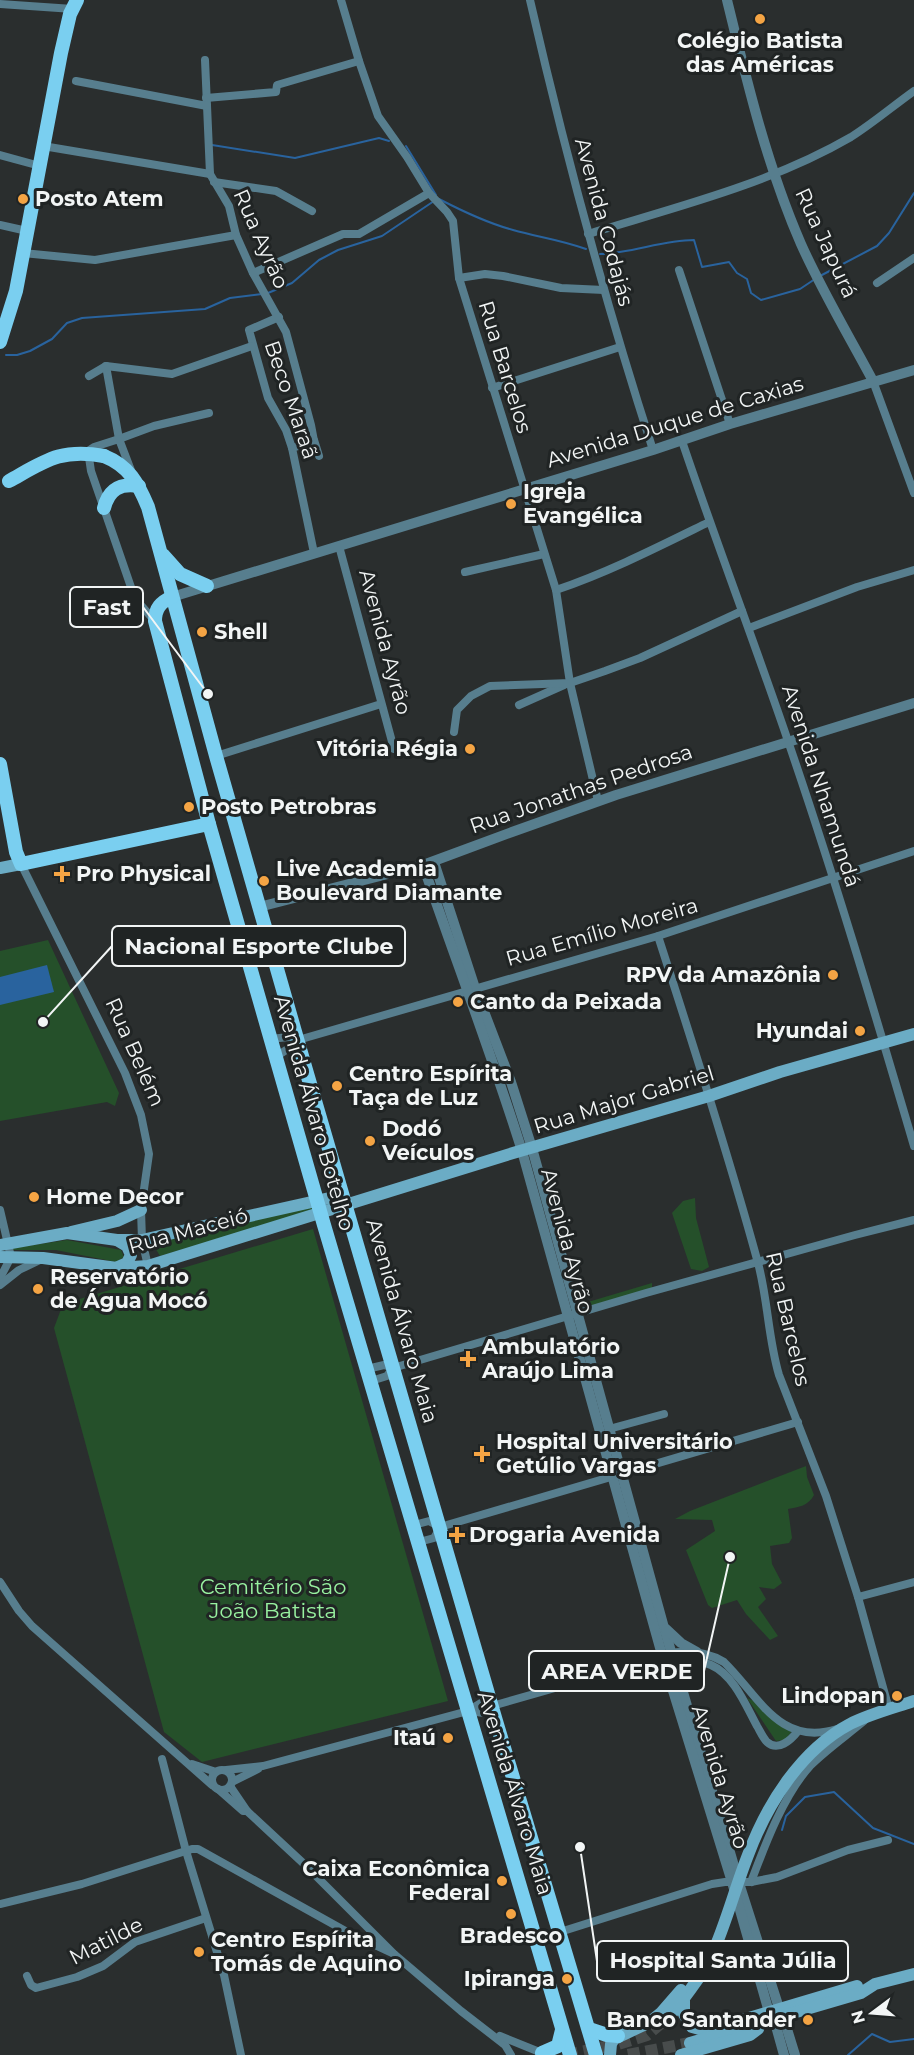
<svg xmlns="http://www.w3.org/2000/svg" width="914" height="2055" font-family="Montserrat,sans-serif">
  <style>
    .green { fill: #25502a }
    .water { fill: #29639e }
    .lines { fill: none; stroke-linecap: round; stroke-linejoin: round }
    .stream { stroke: #29639e; stroke-width: 2 }
    .secondary-tunnel { stroke: #484c4c; stroke-width: 12; stroke-dasharray: 12 6; stroke-linecap: butt }
    .minor { stroke: #577e8e; stroke-width: 8 }
    .tertiary { stroke: #577e8e; stroke-width: 10 }
    .secondary { stroke: #6bacc5; stroke-width: 12 }
    .primary { stroke: #7acff0; stroke-width: 14 }
    .primary-bridge { stroke: #7acff0; stroke-width: 14 }
    .poi-dot { fill: #f4a444; stroke: #202424; stroke-width: 2 }
    .labels { text-anchor: middle; stroke-width: 6; stroke-linejoin: round; paint-order: stroke }
    .poi-label { font-size: 21px; font-weight: bold; fill: #f2f5f5; stroke: #202424; text-anchor: start }
    .street-label { font-size: 21px; fill: #f2f5f5; stroke: #202424 }
    .park-label { font-size: 21px; fill: #98f2a0; stroke: #202424 }
    .leader { fill: none; stroke: #f2f5f5; stroke-width: 2 }
    .callout-dot { fill: #f2f5f5; stroke: #202424; stroke-width: 2 }
    .callout { fill: #202424; stroke: #f2f5f5; stroke-width: 2 }
    .callout-label { font-size: 22px; text-anchor: middle; font-weight: bold; fill: #f2f5f5 }
  </style>
  <rect width="100%" height="100%" fill="#2a2e2e"/>
  <g class="green">
    <path d="M48 940 119 1093 115 1106 107 1102 0 1121V951Z"/>
    <path d="M695 1198 696 1218 709 1267 702 1271 691 1269 672 1213 683 1201Z"/>
    <path d="M315 1206 316 1210 160 1256 154 1246 157 1243Z"/>
    <path d="M313 1229 448 1701 202 1762 164 1732 54 1328 63 1304Z"/>
    <path d="M67 1240 121 1250 124 1257 116 1262 56 1250H0Z"/>
    <path d="M652 1283V1290L591 1309 588 1302Z"/>
    <path d="M806 1466 807 1477 814 1495C808 1506 799 1507 788 1509L792 1538 789 1543 770 1546 772 1564 782 1583 774 1589 759 1587 766 1599 758 1607 778 1636 770 1640 746 1614 737 1600 712 1608 708 1605 686 1550 715 1531 712 1520 675 1519 690 1511Z"/>
    <path d="M747 1698 754 1701 792 1731 785 1740 776 1741Z"/>
  </g>
  <path class="water" d="M47 965 54 992 0 1005V977Z"/>
  <g class="lines">
    <g class="stream">
      <path d="M212 145 295 158 379 138 389 141"/>
      <path d="M406 146 436 195"/>
      <path d="M439 199C464 212 487 223 513 230 538 237 562 240 586 249"/>
      <path d="M600 254C633 253 662 240 694 240L702 267 729 262 737 273 747 279 751 293 761 300 800 289 815 279"/>
      <path d="M820 276 877 246 889 233 914 193"/>
      <path d="M268 293 292 283 319 260 338 250 382 236 434 201"/>
      <path d="M6 355H17L30 351 52 339 67 323 82 318 205 309 230 298 262 294"/>
      <path d="M782 1830 786 1816 805 1797 834 1792 873 1828 914 1844"/>
      <path d="M848 2055 872 2034 890 2042 914 2039"/>
    </g>
    <g class="secondary-tunnel">
      <path d="M566 2055 618 2044 647 2035 676 2010"/>
      <path d="M628 2055 690 2043"/>
    </g>
    <g class="minor">
      <path d="M341 0 359 61 378 116 407 157 429 193 447 212 453 221 459 278 556 590 570 683 598 801"/>
      <path d="M530 0C565 152 605 302 653 450"/>
      <path d="M0 4 73 9"/>
      <path d="M205 60 210 174 229 206 236 235 253 273 286 332 311 425 314 441 292 448"/>
      <path d="M76 81 207 106"/>
      <path d="M206 98 276 92 277 85 359 61"/>
      <path d="M43 146 210 174"/>
      <path d="M0 155 40 166"/>
      <path d="M214 182 276 191 312 211"/>
      <path d="M0 225 27 231"/>
      <path d="M588 234C676 207 770 184 851 137 873 123 893 106 914 91"/>
      <path d="M23 253 95 260 236 235"/>
      <path d="M679 270 730 424"/>
      <path d="M253 273 343 234H359L429 193"/>
      <path d="M459 278 485 274 503 276 561 288 604 290"/>
      <path d="M877 283 914 258"/>
      <path d="M279 317 249 330 268 398 286 430 292 448 314 553"/>
      <path d="M106 366 119 439 154 426 209 413"/>
      <path d="M89 376 106 366 172 374 252 346"/>
      <path d="M873 381 914 493"/>
      <path d="M492 388 620 347"/>
      <path d="M314 440 319 456"/>
      <path d="M682 441C716 542 754 641 788 741 834 875 874 1010 914 1146"/>
      <path d="M132 473 119 439 94 447 88 451 91 471 132 590 137 601 155 621"/>
      <path d="M339 546 394 749"/>
      <path d="M465 572 544 554"/>
      <path d="M556 590C609 572 658 547 709 522"/>
      <path d="M749 628 857 587 914 570"/>
      <path d="M519 705 564 685"/>
      <path d="M454 732 457 710 471 696 490 686 570 683 605 671 640 658 742 611"/>
      <path d="M216 756 381 704"/>
      <path d="M21 864 125 1073 141 1115 149 1154 141 1210 142 1240 148 1266"/>
      <path d="M658 936C693 1044 728 1153 758 1263 768 1300 768 1338 779 1375L826 1496 858 1597 889 1709"/>
      <path d="M271 1039 288 1037 298 1040"/>
      <path d="M276 1056C288 1051 294 1041 305 1038L658 936 914 851"/>
      <path d="M0 1210 11 1257 0 1278"/>
      <path d="M0 1285 19 1270 40 1260"/>
      <path d="M367 1369 384 1365 393 1368 646 1293 855 1235 914 1220"/>
      <path d="M371 1381 387 1376 393 1368"/>
      <path d="M609 1429 664 1414"/>
      <path d="M414 1525 429 1521 440 1527"/>
      <path d="M440 1527 798 1422"/>
      <path d="M419 1542 434 1538 440 1528"/>
      <path d="M0 1582 19 1611 32 1626 212 1785"/>
      <path d="M858 1597 914 1582"/>
      <path d="M666 1654C686 1650 706 1651 724 1662 759 1696 779 1747 837 1729"/>
      <path d="M468 1711 484 1713 492 1706C520 1698 548 1690 576 1682 613 1672 675 1649 711 1665 734 1675 746 1706 757 1726 760 1731 763 1738 767 1742 778 1752 791 1740 798 1731"/>
      <path d="M162 1759 186 1851 224 1975 241 2055"/>
      <path d="M192 1764 216 1772"/>
      <circle cx="222" cy="1780" r="10"/>
      <path d="M226 1770 263 1766 468 1711 481 1703 492 1706"/>
      <path d="M232 1782 258 1769"/>
      <path d="M230 1786 247 1811"/>
      <path d="M218 1789 243 1811H247L303 1863 394 1954 461 2011 505 2045 511 2055"/>
      <path d="M751 1882C765 1845 783 1796 810 1766 826 1750 846 1736 864 1721"/>
      <path d="M0 1904 82 1884 192 1849H198L349 1933 394 1954"/>
      <path d="M560 1932 712 1884 725 1882H751L777 1877 848 1850 888 1840"/>
      <path d="M27 1976 31 1985 36 1988 77 1977 103 1966 135 1942 206 1918"/>
      <path d="M500 2036 542 2053"/>
    </g>
    <g class="tertiary">
      <path d="M727 0C747 82 767 166 801 244 822 291 849 336 873 381"/>
      <path d="M172 597 653 450 730 424 914 370"/>
      <path d="M434 862 475 988 511 1082 532 1148 663 1624 739 1883 779 2008"/>
      <path d="M423 865C456 961 492 1055 522 1151L662 1655 732 1882 769 2012"/>
      <path d="M259 907 423 865 512 832 616 795 914 703"/>
      <path d="M666 1629 681 1643 697 1652"/>
      <path d="M783 2016 795 2055"/>
      <path d="M774 2019 784 2055"/>
    </g>
    <g class="secondary">
      <path d="M0 868 21 864"/>
      <path d="M71 1232 117 1221 141 1210"/>
      <path d="M117 1240 127 1246 131 1255 127 1263 118 1267"/>
      <path d="M0 1245 67 1233 117 1240H142L343 1195"/>
      <path d="M0 1257 43 1258 117 1268 148 1266 513 1153 709 1096 780 1072 914 1034"/>
      <path d="M684 2001V2014L692 2027 703 2030 720 2027"/>
      <path d="M676 2010C687 1992 702 1977 711 1957 726 1924 735 1888 748 1855 767 1804 801 1750 850 1724 870 1714 893 1708 914 1701"/>
      <path d="M739 2021 857 1986"/>
      <path d="M690 2043 861 1993 875 1984 914 1974"/>
      <path d="M610 2055 611 2044 614 2039 650 2022 661 2013 681 1990"/>
      <path d="M681 2055 750 2035 758 2029 760 2023"/>
    </g>
    <g class="primary">
      <path d="M0 342 16 291 61 53 70 14 77 0"/>
      <path d="M104 456C129 466 138 483 148 507L216 756 306 1070 496 1721 596 2055"/>
      <path d="M104 508C109 489 120 483 139 486"/>
      <path d="M163 555 180 574 207 586"/>
      <path d="M172 597C161 602 155 608 155 621L209 824 324 1225 570 2055"/>
      <path d="M0 764 16 852 21 864 209 824"/>
      <path d="M589 2029 607 2035 618 2036"/>
      <path d="M542 2053 558 2046 562 2030"/>
    </g>
    <path class="primary-bridge" d="M9 481C45 461 61 448 104 456"/>
  </g>
  <g class="poi-dot">
    <circle cx="760" cy="19" r="6"/>
    <circle cx="23" cy="199" r="6"/>
    <circle cx="511" cy="504" r="6"/>
    <circle cx="202" cy="632" r="6"/>
    <circle cx="470" cy="749" r="6"/>
    <circle cx="189" cy="807" r="6"/>
    <path d="M59 865h6v6h6v6h-6v6h-6v-6h-6v-6h6z"/>
    <circle cx="264" cy="881" r="6"/>
    <circle cx="833" cy="975" r="6"/>
    <circle cx="458" cy="1002" r="6"/>
    <circle cx="860" cy="1031" r="6"/>
    <circle cx="337" cy="1086" r="6"/>
    <circle cx="370" cy="1141" r="6"/>
    <circle cx="34" cy="1197" r="6"/>
    <circle cx="38" cy="1289" r="6"/>
    <path d="M465 1350h6v6h6v6h-6v6h-6v-6h-6v-6h6z"/>
    <path d="M479 1445h6v6h6v6h-6v6h-6v-6h-6v-6h6z"/>
    <path d="M454 1526h6v6h6v6h-6v6h-6v-6h-6v-6h6z"/>
    <circle cx="897" cy="1696" r="6"/>
    <circle cx="448" cy="1738" r="6"/>
    <circle cx="502" cy="1881" r="6"/>
    <circle cx="511" cy="1914" r="6"/>
    <circle cx="199" cy="1952" r="6"/>
    <circle cx="567" cy="1979" r="6"/>
    <circle cx="808" cy="2020" r="6"/>
  </g>
  <g class="labels">
    <g class="poi-label">
      <text x="760" y="48" text-anchor="middle">Colégio Batista<tspan x="760" dy="24">das Américas</tspan></text>
      <text x="35" y="206">Posto Atem</text>
      <text x="523" y="499">Igreja<tspan x="523" dy="24">Evangélica</tspan></text>
      <text x="214" y="639">Shell</text>
      <text x="458" y="756" text-anchor="end">Vitória Régia</text>
      <text x="201" y="814">Posto Petrobras</text>
      <text x="276" y="876">Live Academia<tspan x="276" dy="24">Boulevard Diamante</tspan></text>
      <text x="76" y="881">Pro Physical</text>
      <text x="821" y="982" text-anchor="end">RPV da Amazônia</text>
      <text x="470" y="1009">Canto da Peixada</text>
      <text x="848" y="1038" text-anchor="end">Hyundai</text>
      <text x="349" y="1081">Centro Espírita<tspan x="349" dy="24">Taça de Luz</tspan></text>
      <text x="382" y="1136">Dodó<tspan x="382" dy="24">Veículos</tspan></text>
      <text x="46" y="1204">Home Decor</text>
      <text x="50" y="1284">Reservatório<tspan x="50" dy="24">de Água Mocó</tspan></text>
      <text x="482" y="1354">Ambulatório<tspan x="482" dy="24">Araújo Lima</tspan></text>
      <text x="496" y="1449">Hospital Universitário<tspan x="496" dy="24">Getúlio Vargas</tspan></text>
      <text x="469" y="1542">Drogaria Avenida</text>
      <text x="885" y="1703" text-anchor="end">Lindopan</text>
      <text x="436" y="1745" text-anchor="end">Itaú</text>
      <text x="490" y="1876" text-anchor="end">Caixa Econômica<tspan x="490" dy="24">Federal</tspan></text>
      <text x="511" y="1943" text-anchor="middle">Bradesco</text>
      <text x="211" y="1947">Centro Espírita<tspan x="211" dy="24">Tomás de Aquino</tspan></text>
      <text x="555" y="1986" text-anchor="end">Ipiranga</text>
      <text x="796" y="2027" text-anchor="end">Banco Santander</text>
    </g>
    <g class="street-label">
      <text transform="translate(604 222) rotate(75)" y="7">Avenida Codajás</text>
      <text transform="translate(261 239) rotate(66)" y="7">Rua Ayrão</text>
      <text transform="translate(826 243) rotate(65)" y="7">Rua Japurá</text>
      <text transform="translate(505 367) rotate(73)" y="7">Rua Barcelos</text>
      <text transform="translate(291 400) rotate(71)" y="7">Beco Maraã</text>
      <text transform="translate(675 422) rotate(-17)" y="7">Avenida Duque de Caxias</text>
      <text transform="translate(385 642) rotate(75)" y="7">Avenida Ayrão</text>
      <text transform="translate(821 786) rotate(72)" y="7">Avenida Nhamundá</text>
      <text transform="translate(581 789) rotate(-19)" y="7">Rua Jonathas Pedrosa</text>
      <text transform="translate(602 932) rotate(-16)" y="7">Rua Emílio Moreira</text>
      <text transform="translate(135 1052) rotate(66)" y="7">Rua Belém</text>
      <text transform="translate(624 1100) rotate(-17)" y="7">Rua Major Gabriel</text>
      <text transform="translate(314 1113) rotate(74)" y="7">Avenida Álvaro Botelho</text>
      <text transform="translate(188 1231) rotate(-15)" y="7">Rua Maceió</text>
      <text transform="translate(567 1241) rotate(75)" y="7">Avenida Ayrão</text>
      <text transform="translate(788 1319) rotate(77)" y="7">Rua Barcelos</text>
      <text transform="translate(402 1321) rotate(74)" y="7">Avenida Álvaro Maia</text>
      <text transform="translate(720 1777) rotate(73)" y="7">Avenida Ayrão</text>
      <text transform="translate(515 1793) rotate(73)" y="7">Avenida Álvaro Maia</text>
      <text transform="translate(106 1941) rotate(-27)" y="7">Matilde</text>
    </g>
    <g class="park-label">
      <text x="273" y="1594">Cemitério São<tspan x="273" dy="24">João Batista</tspan></text>
    </g>
  </g>
  <path class="leader" d="M208 694L143 607M43 1022L112 946M730 1557L704 1671M580 1847L597 1961"/>
  <g class="callout-dot">
    <circle cx="208" cy="694" r="6"/>
    <circle cx="43" cy="1022" r="6"/>
    <circle cx="730" cy="1557" r="6"/>
    <circle cx="580" cy="1847" r="6"/>
  </g>
  <g class="callout">
    <rect x="70" y="587" width="73" height="40" rx="6"/>
    <rect x="112" y="926" width="293" height="40" rx="6"/>
    <rect x="529" y="1651" width="175" height="40" rx="6"/>
    <rect x="597" y="1941" width="251" height="40" rx="6"/>
  </g>
  <g class="callout-label">
    <text x="107" y="615">Fast</text>
    <text x="259" y="954">Nacional Esporte Clube</text>
    <text x="617" y="1679">AREA VERDE</text>
    <text x="723" y="1968">Hospital Santa Júlia</text>
  </g>
  <g transform="translate(872 2013) rotate(254)" stroke="#202424" stroke-width="4.5" paint-order="stroke">
  <path d="M0-4.5L10 22L0 15L-10 22Z" fill="#f2f5f5"/>
  <text y="-9" font-size="16" font-weight="bold" text-anchor="middle" fill="#f2f5f5">N</text>
  </g>
</svg>
